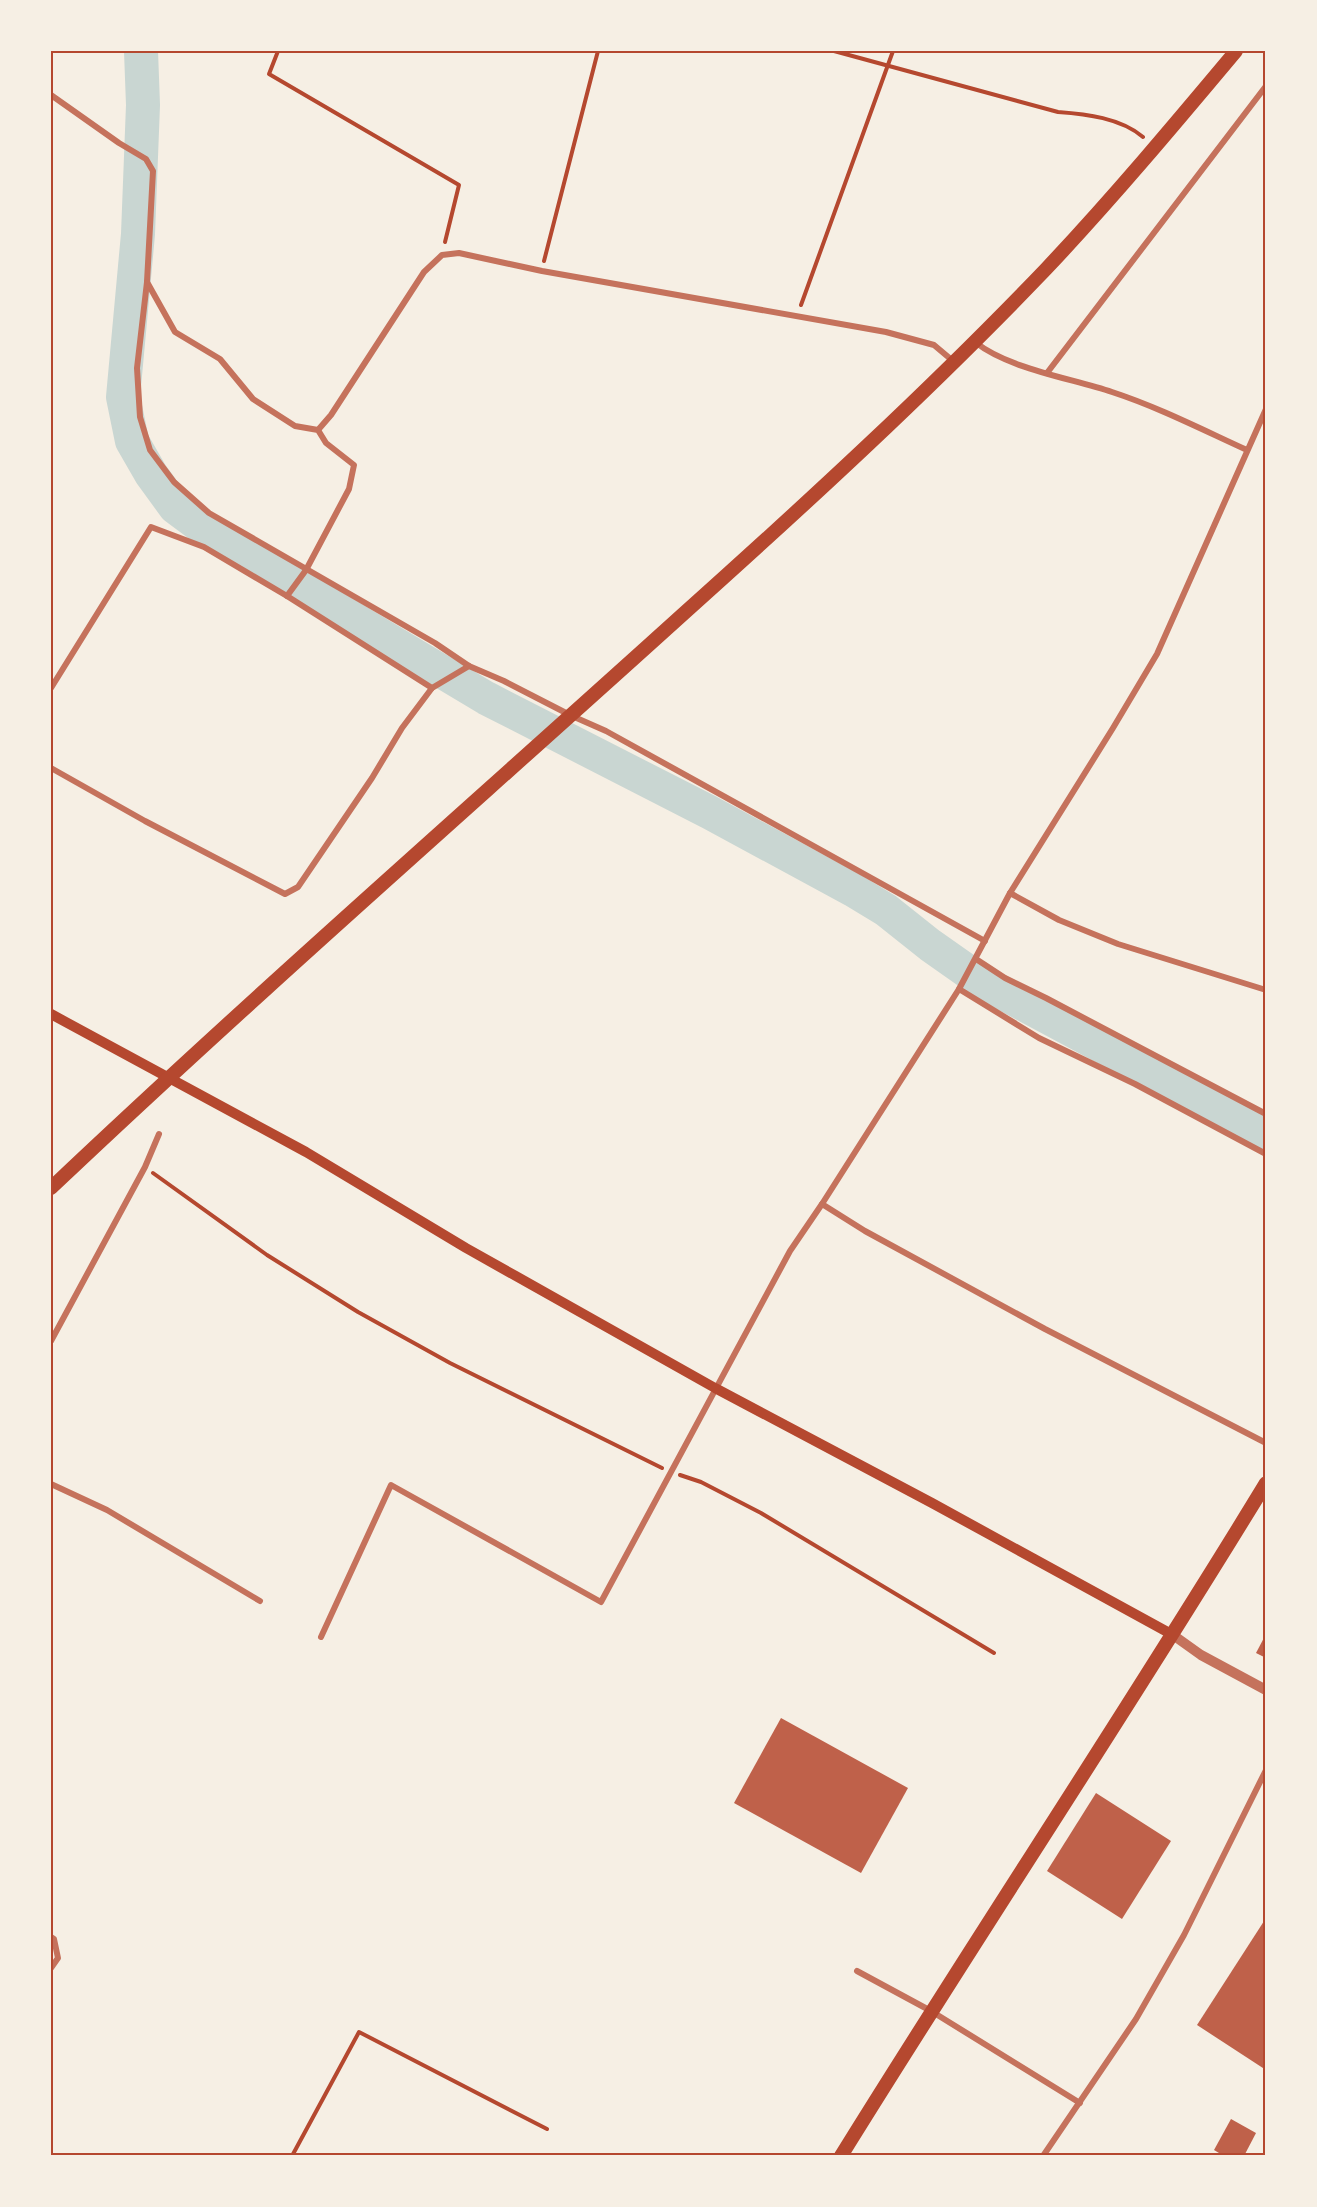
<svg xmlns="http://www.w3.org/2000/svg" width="1317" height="2207" font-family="Commissioner,sans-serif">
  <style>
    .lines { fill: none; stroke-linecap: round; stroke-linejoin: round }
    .river { stroke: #c9d6d2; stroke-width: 34 }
    .building { fill: #bf614a }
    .path { stroke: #b5482f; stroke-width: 4 }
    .minor { stroke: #c5725c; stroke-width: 6 }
    .tertiary { stroke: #c5725c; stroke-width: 10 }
    .secondary { stroke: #b5482f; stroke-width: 10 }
    .trunk { stroke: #b5482f; stroke-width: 14 }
    .neatline { fill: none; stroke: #b5482f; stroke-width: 2 }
  </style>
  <rect width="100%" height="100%" fill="#f6efe4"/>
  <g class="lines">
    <path class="river" d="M141 51 143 105 138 234 123 397 132 441 151 474 175 507 210 533 486 698 709 812 853 890 886 910 930 945 984 983 1266 1134"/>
  </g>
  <g class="building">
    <path d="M1266 1634V1658L1256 1653Z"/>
    <path d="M781 1718 908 1788 861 1873 734 1803Z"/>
    <path d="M1096 1793 1171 1841 1122 1919 1047 1871Z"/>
    <path d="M1266 1918V2070L1197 2025Z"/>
    <path d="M1231 2119 1256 2133 1244 2156H1224L1214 2150Z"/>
  </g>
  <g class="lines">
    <g class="path">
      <path d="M278 51 269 74 459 185 445 242"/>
      <path d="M834 51 1058 112C1086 114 1121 118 1143 137"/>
      <path d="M544 261 598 51"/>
      <path d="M801 305 893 51"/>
      <path d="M153 1173 267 1255 358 1312 450 1363 662 1468"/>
      <path d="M680 1475 701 1482 761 1513 994 1653"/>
      <path d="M292 2156 359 2032 547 2129"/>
    </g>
    <g class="minor">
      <path d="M51 95 119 143 146 159 153 171 147 282 175 332 220 359 253 399 295 426 318 430 326 443 354 465 349 489 306 570 287 596"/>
      <path d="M147 282 137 368 140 417 150 450 174 482 209 513 435 643 469 666 504 681 572 716 606 731 985 941"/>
      <path d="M975 342C1009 369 1070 378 1112 392 1158 407 1203 430 1247 450"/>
      <path d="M1047 373 1266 86"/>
      <path d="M318 430 331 415 424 272 442 255 459 253 542 271 886 332 934 345 953 361"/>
      <path d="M51 688 151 527 204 547 287 596 432 688"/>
      <path d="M51 768 145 821 285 894 298 887 372 778 402 728 432 688 469 666"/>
      <path d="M1010 893 1059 920 1118 944 1266 990"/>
      <path d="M976 959 1005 978 1046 998 1266 1114"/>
      <path d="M959 989 1039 1038 1135 1084 1266 1154"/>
      <path d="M822 1204 865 1231 1045 1329 1266 1443"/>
      <path d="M51 1341 145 1167 159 1134"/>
      <path d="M51 1484 107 1510 260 1601"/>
      <path d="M321 1637 391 1485 601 1602 790 1251 822 1204 959 989 1010 893 1113 728 1157 654 1266 409"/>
      <path d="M51 1937 54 1939 58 1958 51 1968"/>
      <path d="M857 1971 931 2011 1080 2103"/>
      <path d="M1043 2156 1136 2019 1184 1935 1266 1770"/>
    </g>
    <path class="tertiary" d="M1173 1635 1201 1655 1266 1690"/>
    <path class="secondary" d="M51 1014 306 1152 466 1248 715 1388 932 1503 1173 1635"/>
    <g class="trunk">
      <path d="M51 1188C257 993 471 806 681 616 806 504 930 390 1046 269 1112 199 1174 125 1236 51"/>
      <path d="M841 2156C981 1930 1128 1710 1266 1483"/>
    </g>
  </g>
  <rect width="1317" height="2207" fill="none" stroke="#f6efe4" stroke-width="105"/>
  <rect x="52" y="52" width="1212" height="2102" class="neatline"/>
</svg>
